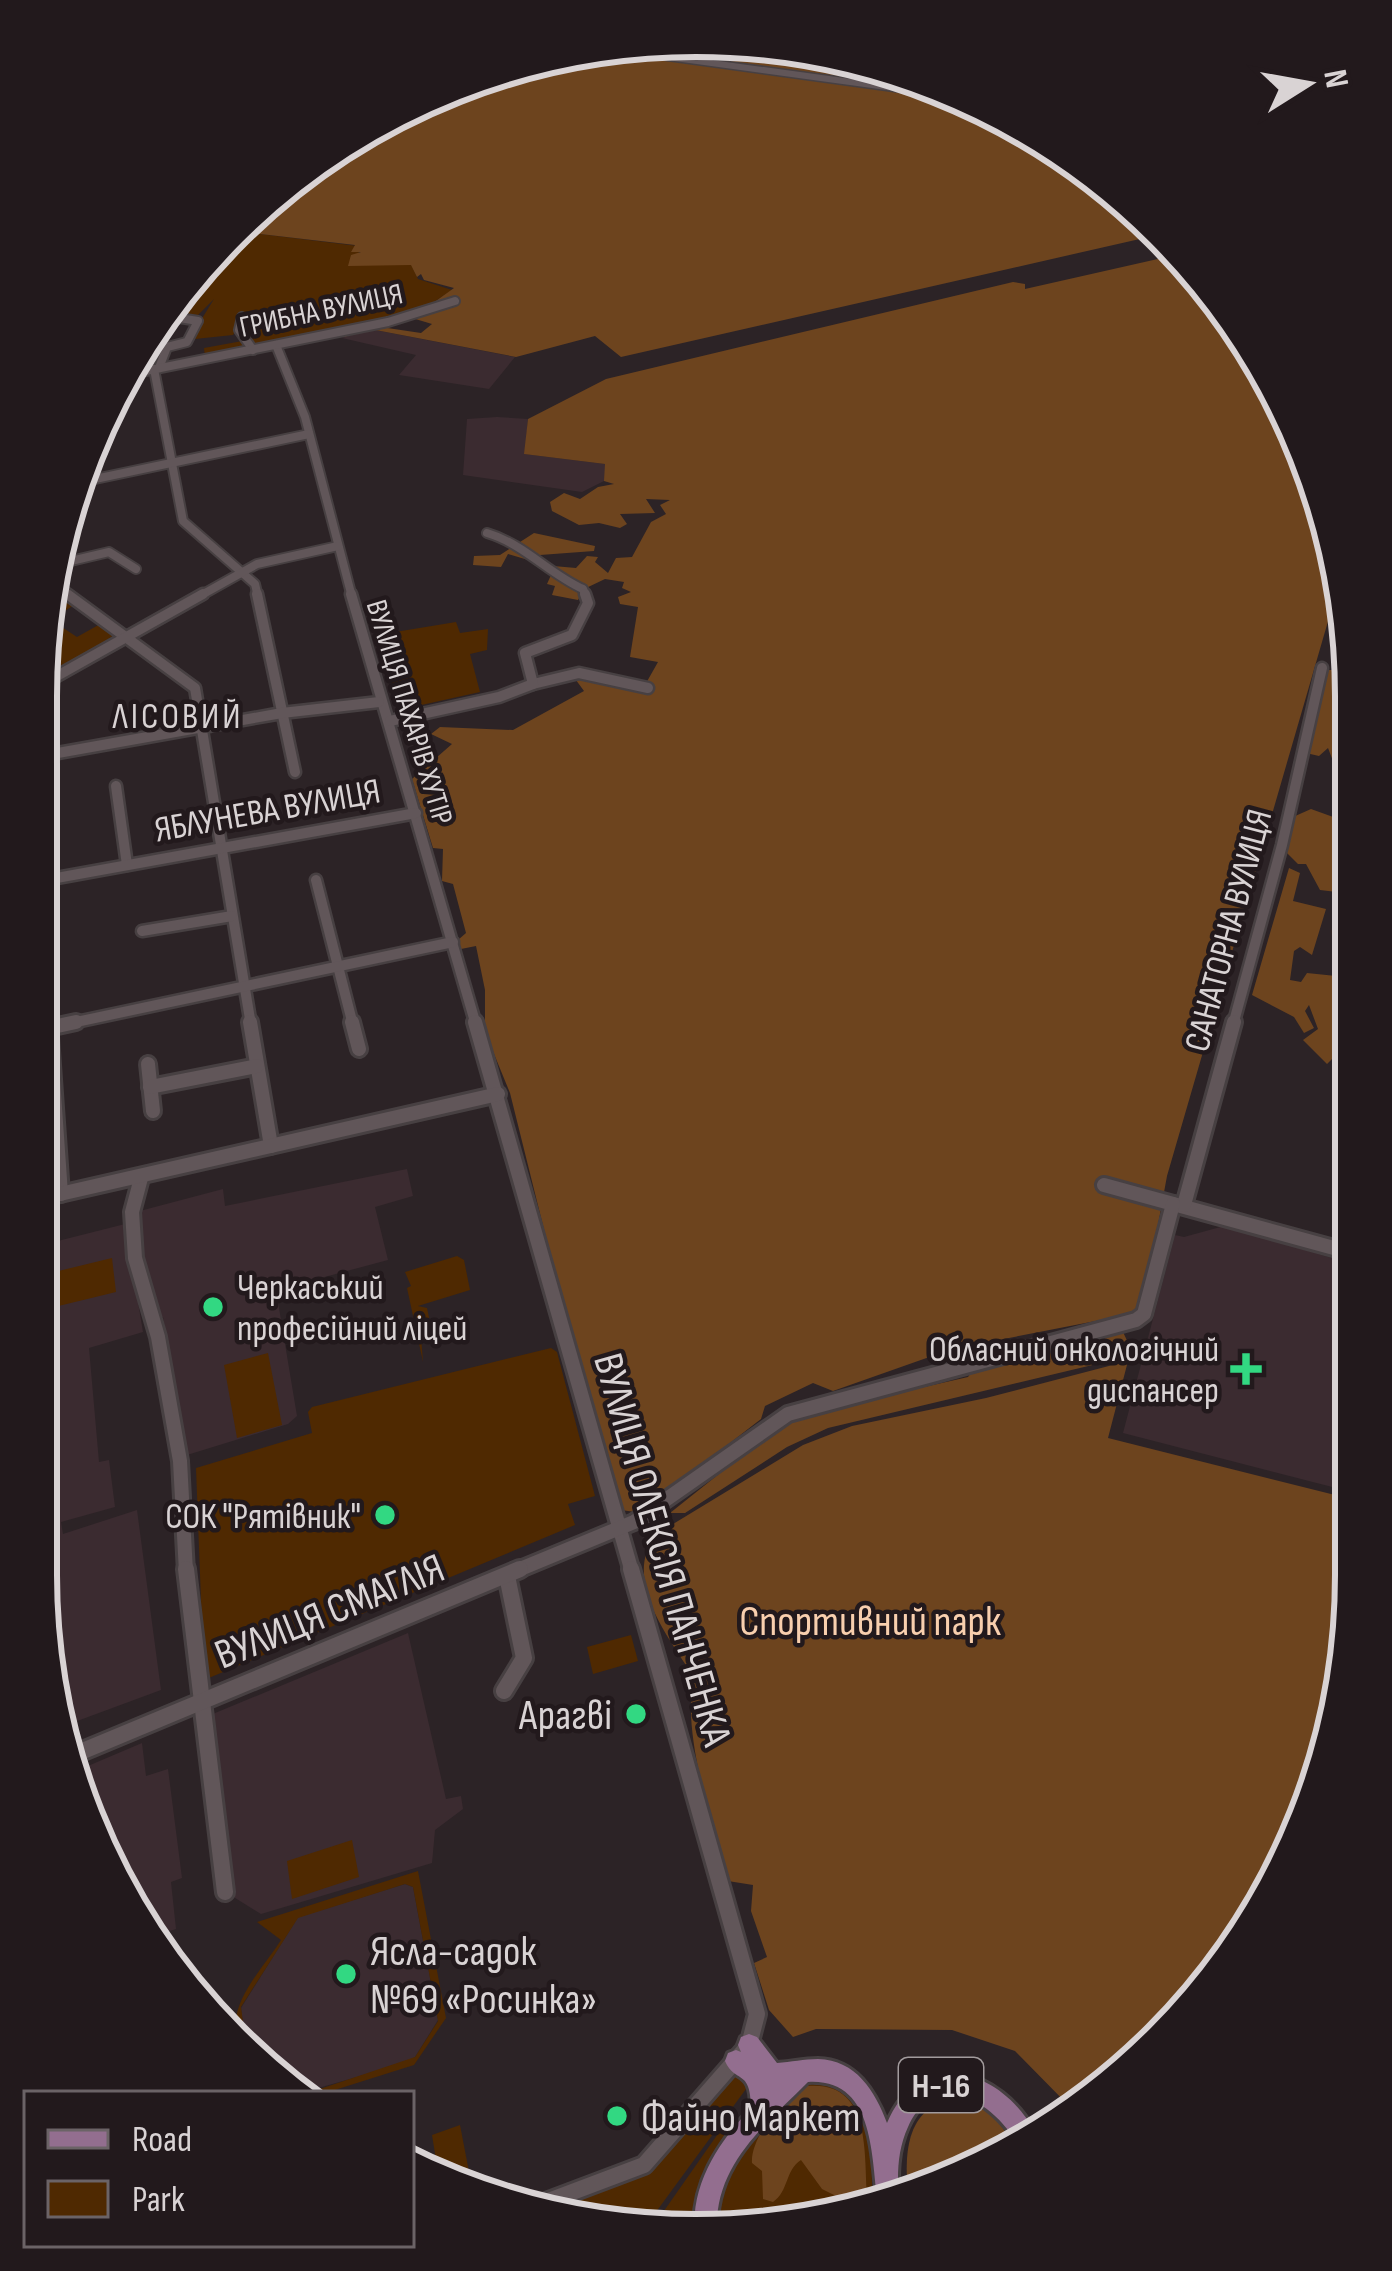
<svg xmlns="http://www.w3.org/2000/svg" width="1392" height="2271" font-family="'Sofia Sans Condensed',sans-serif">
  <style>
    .built { fill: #3b2b30 }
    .green { fill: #4f2901 }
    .forest { fill: #6d441e }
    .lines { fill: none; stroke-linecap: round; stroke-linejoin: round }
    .minor-far4-casing { stroke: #474042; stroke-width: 9 }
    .minor-far3-casing { stroke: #474042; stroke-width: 12 }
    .minor-far2-casing { stroke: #474042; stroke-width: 15 }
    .minor-far1-casing { stroke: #474042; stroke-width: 20 }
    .minor-casing { stroke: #474042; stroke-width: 22 }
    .major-casing { stroke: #474042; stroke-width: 6 }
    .minor-far4 { stroke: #615659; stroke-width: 6 }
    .minor-far3 { stroke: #615659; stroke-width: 8 }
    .minor-far2 { stroke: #615659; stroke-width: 10 }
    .minor-far1 { stroke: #615659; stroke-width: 14 }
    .minor { stroke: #615659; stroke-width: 16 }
    .major { fill: #936e8f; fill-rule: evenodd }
    .poi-dot { fill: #32d882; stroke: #22191c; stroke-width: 4.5 }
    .labels { text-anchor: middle; stroke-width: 9; stroke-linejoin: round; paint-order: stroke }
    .far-street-label { font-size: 30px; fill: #d9d3d4; stroke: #22191c }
    .shield { fill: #22191c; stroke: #a29b9d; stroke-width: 3 }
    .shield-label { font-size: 33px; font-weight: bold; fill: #d9d3d4 }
    .far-quarter-label { font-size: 36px; letter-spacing: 3px; fill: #d9d3d4; stroke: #22191c }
    .street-label { font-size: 36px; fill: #d9d3d4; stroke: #22191c }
    .poi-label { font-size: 36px; fill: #d9d3d4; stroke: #22191c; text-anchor: end }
    .near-street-label { font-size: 42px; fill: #d9d3d4; stroke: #22191c }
    .near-park-label { font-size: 42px; fill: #f8cfae; stroke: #22191c }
    .near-poi-label { font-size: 42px; fill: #d9d3d4; stroke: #22191c; text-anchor: start }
    .rim { fill: none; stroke: #d9d3d4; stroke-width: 6 }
  </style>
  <rect width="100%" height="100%" fill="#2c2326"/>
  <g class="built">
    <path d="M365 328 515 357 489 389 399 375 416 355 342 338Z"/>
    <path d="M497 417 528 419 525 454 605 464 608 479 582 492 463 475 467 419Z"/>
    <path d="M407 1169 413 1196 375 1207 388 1260 276 1290 297 1416 288 1424 187 1455 163 1317 152 1318 136 1212 223 1189 225 1206Z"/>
    <path d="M125 1224 143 1332 89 1348 99 1462 109 1460 115 1507 61 1522 63 1534 137 1510 161 1690 61 1727 36 1575 38 1246Z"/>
    <path d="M1224 1226 1352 1264 1351 1430 1344 1490 1123 1433 1175 1235 1184 1237Z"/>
    <path d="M408 1633 446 1799 461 1796 463 1809 435 1830 432 1863 261 1914 232 1896 208 1716Z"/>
    <path d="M142 1743 146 1776 168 1769 182 1878 171 1882 176 1929 151 1937 71 1787 69 1774Z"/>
    <path d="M405 1884 413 1887 438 2020 415 2057 403 2064 297 2094 246 2045 241 2008 298 1917Z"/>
  </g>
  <g class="green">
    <path d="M243 232 358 246 359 254 375 263 411 264 418 279 452 290 423 309 205 357 204 348 248 340 239 324 233 335 195 339 190 338 214 299 198 315 175 312 166 305Z"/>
    <path d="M49 584 74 605 51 620 77 637 102 623 116 634 62 668 41 659 42 611Z"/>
    <path d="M456 622 460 633 488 629 487 650 470 654 480 692 399 710 377 635Z"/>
    <path d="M457 1256 464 1260 470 1290 418 1306 427 1308 431 1327 421 1337 423 1362 407 1288 411 1286 405 1272Z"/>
    <path d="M112 1258 116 1292 38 1311V1276Z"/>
    <path d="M551 1348 557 1352 595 1496 568 1504 575 1525 204 1680 196 1468 312 1433 308 1412 312 1407Z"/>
    <path d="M268 1353 282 1425 237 1438 224 1365Z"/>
    <path d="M631 1635 638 1661 593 1674 587 1647Z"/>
    <path d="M352 1840 359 1877 292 1899 287 1861Z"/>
    <path d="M418 1871 446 2018 414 2065 322 2094H305L415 2057 438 2021 413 1887 405 1884 298 1918 241 2007 246 2045C215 2016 264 1968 281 1940L257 1922Z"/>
    <path d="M734 2069 754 2078 645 2227 553 2212 556 2206 649 2169Z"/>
    <path d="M823 2079C880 2110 869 2139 873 2198L869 2207 714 2232C708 2198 764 2102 794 2084 801 2081 815 2081 823 2079Z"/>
    <path d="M460 2125 470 2177 452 2184 439 2178 432 2135Z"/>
    <path d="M722 2128 732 2137 699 2193 697 2235 652 2228Z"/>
  </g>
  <g class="forest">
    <path d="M609 42 866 58 926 88 600 45Z"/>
    <path d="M591 48 943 96 1097 172 1153 236 621 357 595 336 516 357 365 328 345 337 311 333 405 314 374 326 421 333 432 324 412 318 454 288 424 280 421 274 417 277 411 265 348 266 351 255 361 252H351L355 245 243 232 365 125Z"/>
    <path d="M1171 256 1268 367 1321 485 1340 580 1167 1176 1142 1312 952 1349 833 1391 813 1383 765 1406 761 1419 646 1508 635 1512 621 1510 567 1322 510 1093 485 1032V990L476 946 461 949 458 940 466 933 453 884 442 881 443 849 433 848 412 779 452 744 431 734 440 727 513 730 584 691 573 676 645 685 658 662 630 657 638 607 620 604 618 597 631 592 622 588 624 582 605 579 584 589 578 600 552 595 555 586 547 584 551 575 542 565 576 568 587 556 598 557 595 562 608 573 616 558 632 557 651 522 666 514 660 505 670 500 646 499 655 513 620 514 627 524 620 528 599 523 579 525 552 511 550 502 564 493 580 499 598 487 614 484 604 481 605 464 524 454 528 419 606 379 1013 282 1025 284V289Z"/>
    <path d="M534 533 595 546 594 551 540 555 535 562 508 554 501 567 473 565 474 556 500 555Z"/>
    <path d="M1325 670H1335L1332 700 1354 705 1351 775 1333 761 1328 748 1319 756 1306 753Z"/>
    <path d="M1311 809 1336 818 1337 829 1354 832 1353 1058 1336 1055 1327 1064 1303 1040 1318 1029 1309 1005 1305 1011 1314 1028 1304 1033 1294 1017 1252 995 1289 868 1300 873 1293 901 1326 909 1312 955 1300 947 1294 951 1290 980 1301 982 1307 973 1336 976C1334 942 1324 923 1345 893L1320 890 1306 864H1298L1285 851 1293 817Z"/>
    <path d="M1123 1332 1130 1347 1126 1357 828 1428 787 1447 685 1513H670L779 1426 818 1409 902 1387 911 1390 968 1377 973 1370Z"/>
    <path d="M1128 1361 1108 1438 1351 1499 1350 1660 1306 1827 1220 1976 1097 2099 1074 2111 1015 2051 952 2030 816 2029 793 2037 769 2010 754 1963 767 1957 751 1911 753 1885 728 1881C714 1833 679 1723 695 1679 670 1639 622 1582 655 1535L803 1445 852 1426 986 1398Z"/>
    <path d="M807 2086C871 2080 864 2151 867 2196L863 2202H848L822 2189 801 2160C785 2170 789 2191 773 2202L763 2199 762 2171 752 2163C750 2138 784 2095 807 2086Z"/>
    <path d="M963 2099 989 2110 1014 2143 909 2199C903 2155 905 2100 963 2099Z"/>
  </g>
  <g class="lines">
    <g class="minor-far4-casing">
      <path id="minor-far4" d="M595 47 938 94"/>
    </g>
    <g class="minor-far3-casing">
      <g id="minor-far3">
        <path d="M242 317 239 330 253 350"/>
        <path d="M156 323 173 317 198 321 187 342 167 347 159 368"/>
        <path d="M276 345 305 417 352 597"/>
        <path d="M154 369 183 521 255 584 258 597"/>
        <path d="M126 375 388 322 455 301"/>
        <path d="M91 436 93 446"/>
        <path d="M76 483 309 434"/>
        <path d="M487 533C524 544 548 573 583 589L586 597"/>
        <path d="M54 565 109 552 136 569"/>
        <path d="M49 581 71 597"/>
        <path d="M198 597 257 564 338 546"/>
      </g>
    </g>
    <g class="minor-far2-casing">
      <g id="minor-far2">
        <path d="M67 594 195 688 251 1025"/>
        <path d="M257 594 295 772"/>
        <path d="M351 594 476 1025"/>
        <path d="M533 684 579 673 648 688"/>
        <path d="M41 685 203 594"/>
        <path d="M390 721 499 697 533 684 525 653 572 635 588 603 585 594"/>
        <path d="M41 756 282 713 379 702"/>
        <path d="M116 786 127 865"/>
        <path d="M316 880 353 1025"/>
        <path d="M40 881 416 813"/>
        <path d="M40 895 49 1025"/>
        <path d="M142 931 232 916"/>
        <path d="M62 1025 453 942"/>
        <path d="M1233 1025 1282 845 1322 668"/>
      </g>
    </g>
    <g class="minor-far1-casing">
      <g id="minor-far1">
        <path d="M49 1022 61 1194"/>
        <path d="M250 1022 271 1146"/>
        <path d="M352 1022 359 1049"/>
        <path d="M475 1022 632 1572"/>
        <path d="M39 1030 76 1022"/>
        <path d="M148 1064 153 1111"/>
        <path d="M150 1087 257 1066"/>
        <path d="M141 1178 132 1212 135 1258 158 1337 180 1461 186 1572"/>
        <path d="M1104 1185 1352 1253"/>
        <path d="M38 1199 498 1094"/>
        <path d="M1184 1205 1234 1022"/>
        <path d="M513 1572 634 1522 788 1414 1136 1320 1144 1314 1173 1204"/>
      </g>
    </g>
    <g class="minor-casing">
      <g id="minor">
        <path d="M186 1569 225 1892"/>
        <path d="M504 1691 524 1658 507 1576"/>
        <path d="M66 1758 520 1569"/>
        <path d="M530 2208 644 2165 749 2045 757 2014 631 1569"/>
      </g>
    </g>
    <g class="major-casing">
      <path id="major" d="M749 2034 757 2037 777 2063C791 2062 804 2059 818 2059 856 2060 875 2091 887 2123 921 2044 1001 2069 1035 2132L1016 2142C992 2101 935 2067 908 2127 897 2151 897 2176 899 2202L878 2205C871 2159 876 2078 808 2082 765 2125 714 2165 717 2231L695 2235C690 2185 718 2143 751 2108 751 2068 735 2084 725 2061L728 2053 736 2050 741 2052 738 2045 741 2037Z"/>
    </g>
    <use href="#minor-far4" class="minor-far4"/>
    <use href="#minor-far3" class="minor-far3"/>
    <use href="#minor-far2" class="minor-far2"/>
    <use href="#minor-far1" class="minor-far1"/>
    <use href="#minor" class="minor"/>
    <use href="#major" class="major"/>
  </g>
  <g class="poi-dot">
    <circle cx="213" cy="1307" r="12"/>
    <path d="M1240 1351h12v12h12v12h-12v12h-12v-12h-12v-12h12z"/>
    <circle cx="385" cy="1515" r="12"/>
    <circle cx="636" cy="1714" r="12"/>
    <circle cx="346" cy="1974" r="12"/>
    <circle cx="617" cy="2116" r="12"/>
  </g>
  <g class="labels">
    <g class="far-street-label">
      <text transform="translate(321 310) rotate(-12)" y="10">ГРИБНА ВУЛИЦЯ</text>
      <text transform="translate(410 712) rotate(73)" y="10">ВУЛИЦЯ ПАХАРІВ ХУТІР</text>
    </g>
    <rect class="shield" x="899" y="2058" width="84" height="54" rx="9"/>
    <g class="shield-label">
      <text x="941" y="2097">Н-16</text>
    </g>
    <g class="far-quarter-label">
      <text x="178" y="728">ЛІСОВИЙ</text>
    </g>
    <g class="street-label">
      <text transform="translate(267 809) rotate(-10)" y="13">ЯБЛУНЕВА ВУЛИЦЯ</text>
      <text transform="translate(1227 930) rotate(-75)" y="13">САНАТОРНА ВУЛИЦЯ</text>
    </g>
    <g class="poi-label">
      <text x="237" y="1299" text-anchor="start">Черкаський<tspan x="237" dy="41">професійний ліцей</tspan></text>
      <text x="1219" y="1361">Обласний онкологічний<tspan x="1219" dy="41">диспансер</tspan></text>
      <text x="361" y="1528">СОК "Рятівник"</text>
    </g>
    <g class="near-street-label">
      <text transform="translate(664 1549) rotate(74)" y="15">ВУЛИЦЯ ОЛЕКСІЯ ПАНЧЕНКА</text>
      <text transform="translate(329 1610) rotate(-22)" y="15">ВУЛИЦЯ СМАГЛІЯ</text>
    </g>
    <g class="near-park-label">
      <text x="870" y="1635">Спортивний парк</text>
    </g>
    <g class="near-poi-label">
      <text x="612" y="1729" text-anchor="end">Арагві</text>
      <text x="370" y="1965">Ясла-садок<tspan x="370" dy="48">№69 «Росинка»</tspan></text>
      <text x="641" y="2131">Файно Маркет</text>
    </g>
  </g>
  <path d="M0 0H1392V2271H0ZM696 57H696A639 639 0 0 1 1335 696V1575A639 639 0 0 1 696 2214H696A639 639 0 0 1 57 1575V696A639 639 0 0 1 696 57Z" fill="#22191c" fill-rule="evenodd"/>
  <path class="rim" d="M696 57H696A639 639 0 0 1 1335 696V1575A639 639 0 0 1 696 2214H696A639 639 0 0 1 57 1575V696A639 639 0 0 1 696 57Z"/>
  <rect x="24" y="2091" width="390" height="156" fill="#22191c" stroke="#6b6366" stroke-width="3"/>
  <rect x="48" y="2130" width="60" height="18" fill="#936e8f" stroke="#6b6366" stroke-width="3"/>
  <text x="132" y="2151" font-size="36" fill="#d9d3d4">Road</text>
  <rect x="48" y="2181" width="60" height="36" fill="#4f2901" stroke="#6b6366" stroke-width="3"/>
  <text x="132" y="2211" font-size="36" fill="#d9d3d4">Park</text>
  <g transform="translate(1308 84) rotate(79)" stroke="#22191c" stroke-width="9" paint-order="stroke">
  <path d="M0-9L21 45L0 30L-21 45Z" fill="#d9d3d4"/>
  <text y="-18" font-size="33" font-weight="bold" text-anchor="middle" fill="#d9d3d4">N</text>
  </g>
</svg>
